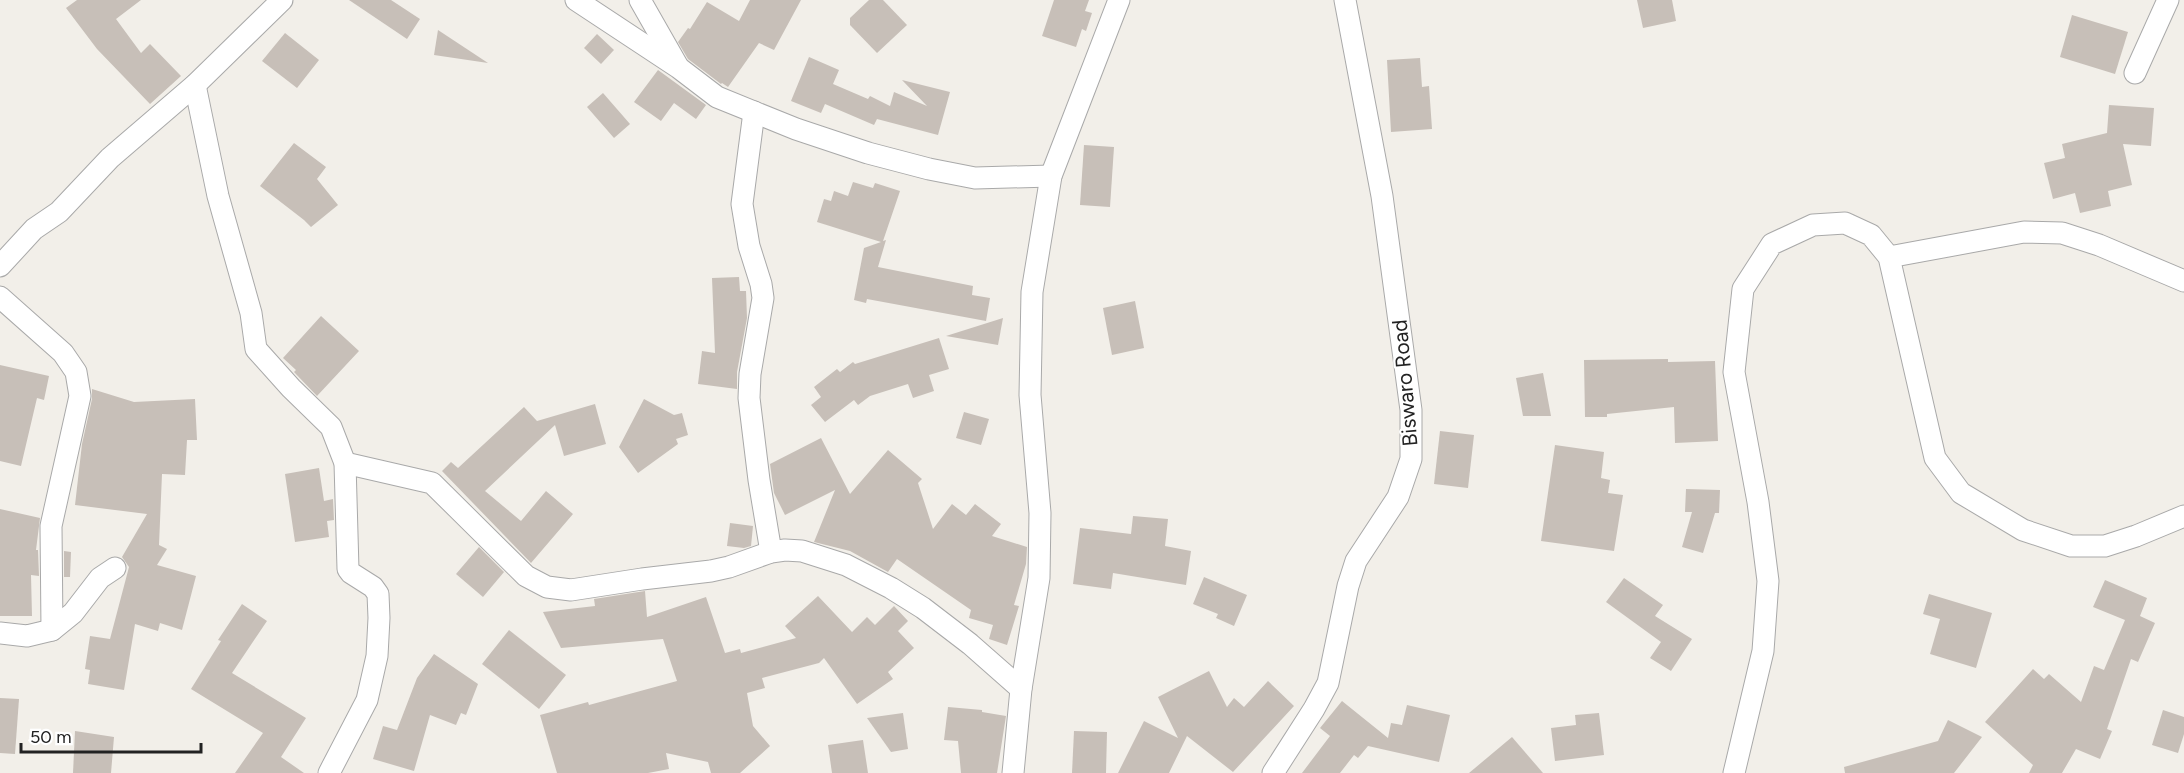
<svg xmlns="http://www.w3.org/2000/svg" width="2184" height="773" font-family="Figtree,sans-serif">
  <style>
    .building { fill: #c7bfb8 }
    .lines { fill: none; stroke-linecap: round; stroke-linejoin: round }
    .minor-casing { stroke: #a9a9a9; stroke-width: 23 }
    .minor { stroke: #fff; stroke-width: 21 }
    .labels { text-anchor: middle; stroke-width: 4.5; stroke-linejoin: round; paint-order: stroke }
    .street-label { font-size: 21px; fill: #222; stroke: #fff }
  </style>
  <rect width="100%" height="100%" fill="#f2efe9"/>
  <g class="building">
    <path d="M77 0H141L116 19 141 53 150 44 181 76 150 104 97 49 66 8Z"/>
    <path d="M349 0H391L420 19 407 39Z"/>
    <path d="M750 0H801L774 50 759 43 728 87 722 83 721 84 688 59 678 42 688 28 690 29 707 2 739 21Z"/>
    <path d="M869 0H883L907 25 877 53 850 25V18Z"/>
    <path d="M1054 0H1089L1085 11 1092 13 1086 31 1082 29 1076 47 1042 36Z"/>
    <path d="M1637 0H1672L1676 21 1643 28Z"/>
    <path d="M2072 15 2128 32 2115 74 2060 57Z"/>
    <path d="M438 30 488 63 434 55Z"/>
    <path d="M285 33 319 60 297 88 262 61Z"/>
    <path d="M597 34 614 50 601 64 584 48Z"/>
    <path d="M809 57 839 70 833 84 868 99 870 96 890 106 894 92 927 106 902 80 950 92 938 135 877 119 874 125 825 104 821 113 791 101Z"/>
    <path d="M1420 58 1422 87 1429 86 1432 129 1391 132 1387 60Z"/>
    <path d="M658 70 706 105 696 119 674 103 661 121 634 102Z"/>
    <path d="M603 93 630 124 614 138 587 107Z"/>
    <path d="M2109 105 2154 108 2151 146 2123 144 2132 185 2108 191 2111 206 2080 213 2075 193 2053 199 2044 163 2065 158 2062 144 2107 133Z"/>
    <path d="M294 143 326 167 317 179 338 205 311 227 304 220 260 186Z"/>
    <path d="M1084 145 1114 147 1110 207 1080 205Z"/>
    <path d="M853 182 873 188 875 183 900 191 883 241 886 240 878 267 973 286 972 295 990 298 986 321 867 299 866 303 854 300 864 248 881 242 817 222 824 199 831 201 834 191 848 196Z"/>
    <path d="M739 277 740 291H746L747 318 737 372V389L698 384 702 351 715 353 712 278Z"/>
    <path d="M1135 301 1144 348 1112 355 1103 308Z"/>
    <path d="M321 316 359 351 317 396 294 372 296 370 283 358Z"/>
    <path d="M1003 318 998 345 946 336Z"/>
    <path d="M939 338 949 369 929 375 934 391 913 398 908 384 870 396 858 405 854 400 825 422 811 405 821 397 814 387 837 369 840 372 853 362 855 364Z"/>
    <path d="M1668 359V362L1715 361 1718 441 1675 443 1674 407 1607 414V417H1585L1584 360Z"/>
    <path d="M0 365 49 376 44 400 37 398 21 466 0 461Z"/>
    <path d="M1543 373 1551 416H1523L1516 378Z"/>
    <path d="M92 389 134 402 195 399 197 440H187L185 475 162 474 159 545 167 549 157 565 196 576 182 630 160 623 158 631 135 624 124 690 88 684 90 670 85 669 90 636 110 639 129 567 122 557 147 514 75 505 82 444 92 399Z"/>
    <path d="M644 399 674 415 682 413 688 435 676 439 678 444 638 473 619 447Z"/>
    <path d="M595 404 606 444 564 456 555 425 485 491 521 521 546 491 573 514 531 563 442 471 451 462 458 468 524 407 537 421Z"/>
    <path d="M964 412 989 419 981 445 956 438Z"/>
    <path d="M1440 431 1474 435 1468 488 1434 484Z"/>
    <path d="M821 438 850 494 888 450 922 479 918 483 933 529 952 504 966 515 975 504 1001 524 992 536 1027 547 1026 564 1014 605 1019 606 1007 645 989 639 993 625 969 618 971 610 897 559 888 572 850 551 814 542 835 490 785 515 774 493 770 464Z"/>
    <path d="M1555 445 1604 452 1601 478 1610 480 1608 493 1623 495 1614 551 1541 541Z"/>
    <path d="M319 468 324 501 333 499 334 520 327 521 329 537 295 542 285 474Z"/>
    <path d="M1686 489 1720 490 1719 513H1715L1703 553 1682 547 1692 512H1685Z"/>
    <path d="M0 509 40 518 36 550H38L39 576 31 575 32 616H0Z"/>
    <path d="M1133 516 1168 519 1165 546 1191 551 1186 585 1113 573 1111 589 1073 584 1080 528 1131 534Z"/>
    <path d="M730 523 753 526 751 546 744 548 727 546Z"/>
    <path d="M479 547 504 572 483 597 456 574Z"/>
    <path d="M64 551 71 552 70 577H64Z"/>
    <path d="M1204 577 1247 595 1234 626 1216 618 1218 614 1193 604Z"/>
    <path d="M1624 578 1663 605 1655 616 1692 639 1671 671 1650 658 1661 642 1606 602Z"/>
    <path d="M2105 580 2147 598 2140 616 2155 623 2138 662 2131 659 2107 729 2112 731 2100 759 2076 749 2062 773H2029L2033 765 1985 722 2033 669 2044 679 2049 674 2081 702 2094 666 2104 670 2125 620 2093 607Z"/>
    <path d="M645 591 647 617 706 597 725 653 740 649 741 653 796 638 785 626 818 596 852 632 867 617 875 625 894 606 908 621 898 631 914 648 888 672 893 679 857 704 824 658 819 663 762 678 765 688 747 693 753 726 770 746 740 773H711L708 762 666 753 669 769 648 773H557L540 715 588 702 589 705 677 681 663 639 561 648 543 612 595 606 594 599Z"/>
    <path d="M1929 594 1992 613 1976 668 1930 654 1940 619 1923 614Z"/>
    <path d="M242 604 267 621 232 673 306 718 281 757 304 773H235L263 733 191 689 221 641 218 640Z"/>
    <path d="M509 630 566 675 539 709 482 664Z"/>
    <path d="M434 654 478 684 466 715 461 713 456 725 430 715 414 771 373 759 383 726 397 730 417 678Z"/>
    <path d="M1209 671 1227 707 1234 698 1244 707 1268 681 1294 706 1233 772 1187 736 1169 773H1118L1144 721 1178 738 1158 697Z"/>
    <path d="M0 698 19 699 15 754 0 753Z"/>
    <path d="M1342 701 1388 738 1391 723 1402 725 1407 705 1450 715 1439 762 1368 746 1358 758 1354 755 1340 773H1302L1330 736 1320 728Z"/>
    <path d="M948 707 982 710V712L1006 716 997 773H961L958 741 944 740Z"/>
    <path d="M2163 710 2184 717V734L2178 753 2152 745Z"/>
    <path d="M903 713 908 749 891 752 867 718Z"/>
    <path d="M1599 713 1604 755 1555 761 1551 728 1576 725 1575 715Z"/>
    <path d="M1948 720 1982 737 1954 773H1845L1844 767 1938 741Z"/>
    <path d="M75 731 114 737 111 773H73Z"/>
    <path d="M1074 731 1107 732 1106 773H1072Z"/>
    <path d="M1512 737 1543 773H1469Z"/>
    <path d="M863 740 868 773H832L828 745Z"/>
  </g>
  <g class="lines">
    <g class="minor-casing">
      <g id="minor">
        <path d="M576 0 679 68 717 97 796 129 868 153 929 169 975 178 1051 176"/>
        <path d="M640 0 677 65"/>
        <path d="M2135 73 2168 0"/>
        <path d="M195 85 218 196 251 313 256 349 291 388 331 427 345 463 348 569 351 573 373 587 378 594 379 618 377 656 367 700 329 773"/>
        <path d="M754 112 742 204 749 246 761 284 763 298 750 374 749 398 759 480 771 552"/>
        <path d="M1889 257 2024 232 2062 233 2099 245 2184 281"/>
        <path d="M0 266 34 229 59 212 110 158 195 85 282 0"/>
        <path d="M0 297 63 353 76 372 80 396 51 526 52 630"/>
        <path d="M345 463 432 483 526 576 547 587 571 590 642 579 711 571 729 567 771 552 785 550 802 551 846 565 891 588 923 608 970 644 1021 689"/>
        <path d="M0 633 27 636 52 630 73 613 100 578 115 568"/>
        <path d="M1013 773 1021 689 1039 578 1040 513 1030 395 1032 292 1051 176 1119 0"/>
        <path d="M1273 773 1314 709 1328 683 1348 586 1356 561 1398 497 1411 459V410L1382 196 1345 0"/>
        <path d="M1734 773 1763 651 1768 581 1758 502 1734 372 1743 289 1772 244 1813 225 1845 223 1871 235 1889 257 1935 458 1961 493 2023 530 2071 546H2105L2136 536 2184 516"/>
      </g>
    </g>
    <use href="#minor" class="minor"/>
  </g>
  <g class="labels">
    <g class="street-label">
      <text transform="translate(1405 383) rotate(-95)" y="7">Biswaro Road</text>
    </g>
  </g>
  <path d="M21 743v9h180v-9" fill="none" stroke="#222222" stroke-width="3"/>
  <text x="30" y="743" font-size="18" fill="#222222" stroke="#ffffff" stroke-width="4.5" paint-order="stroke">50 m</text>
</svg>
